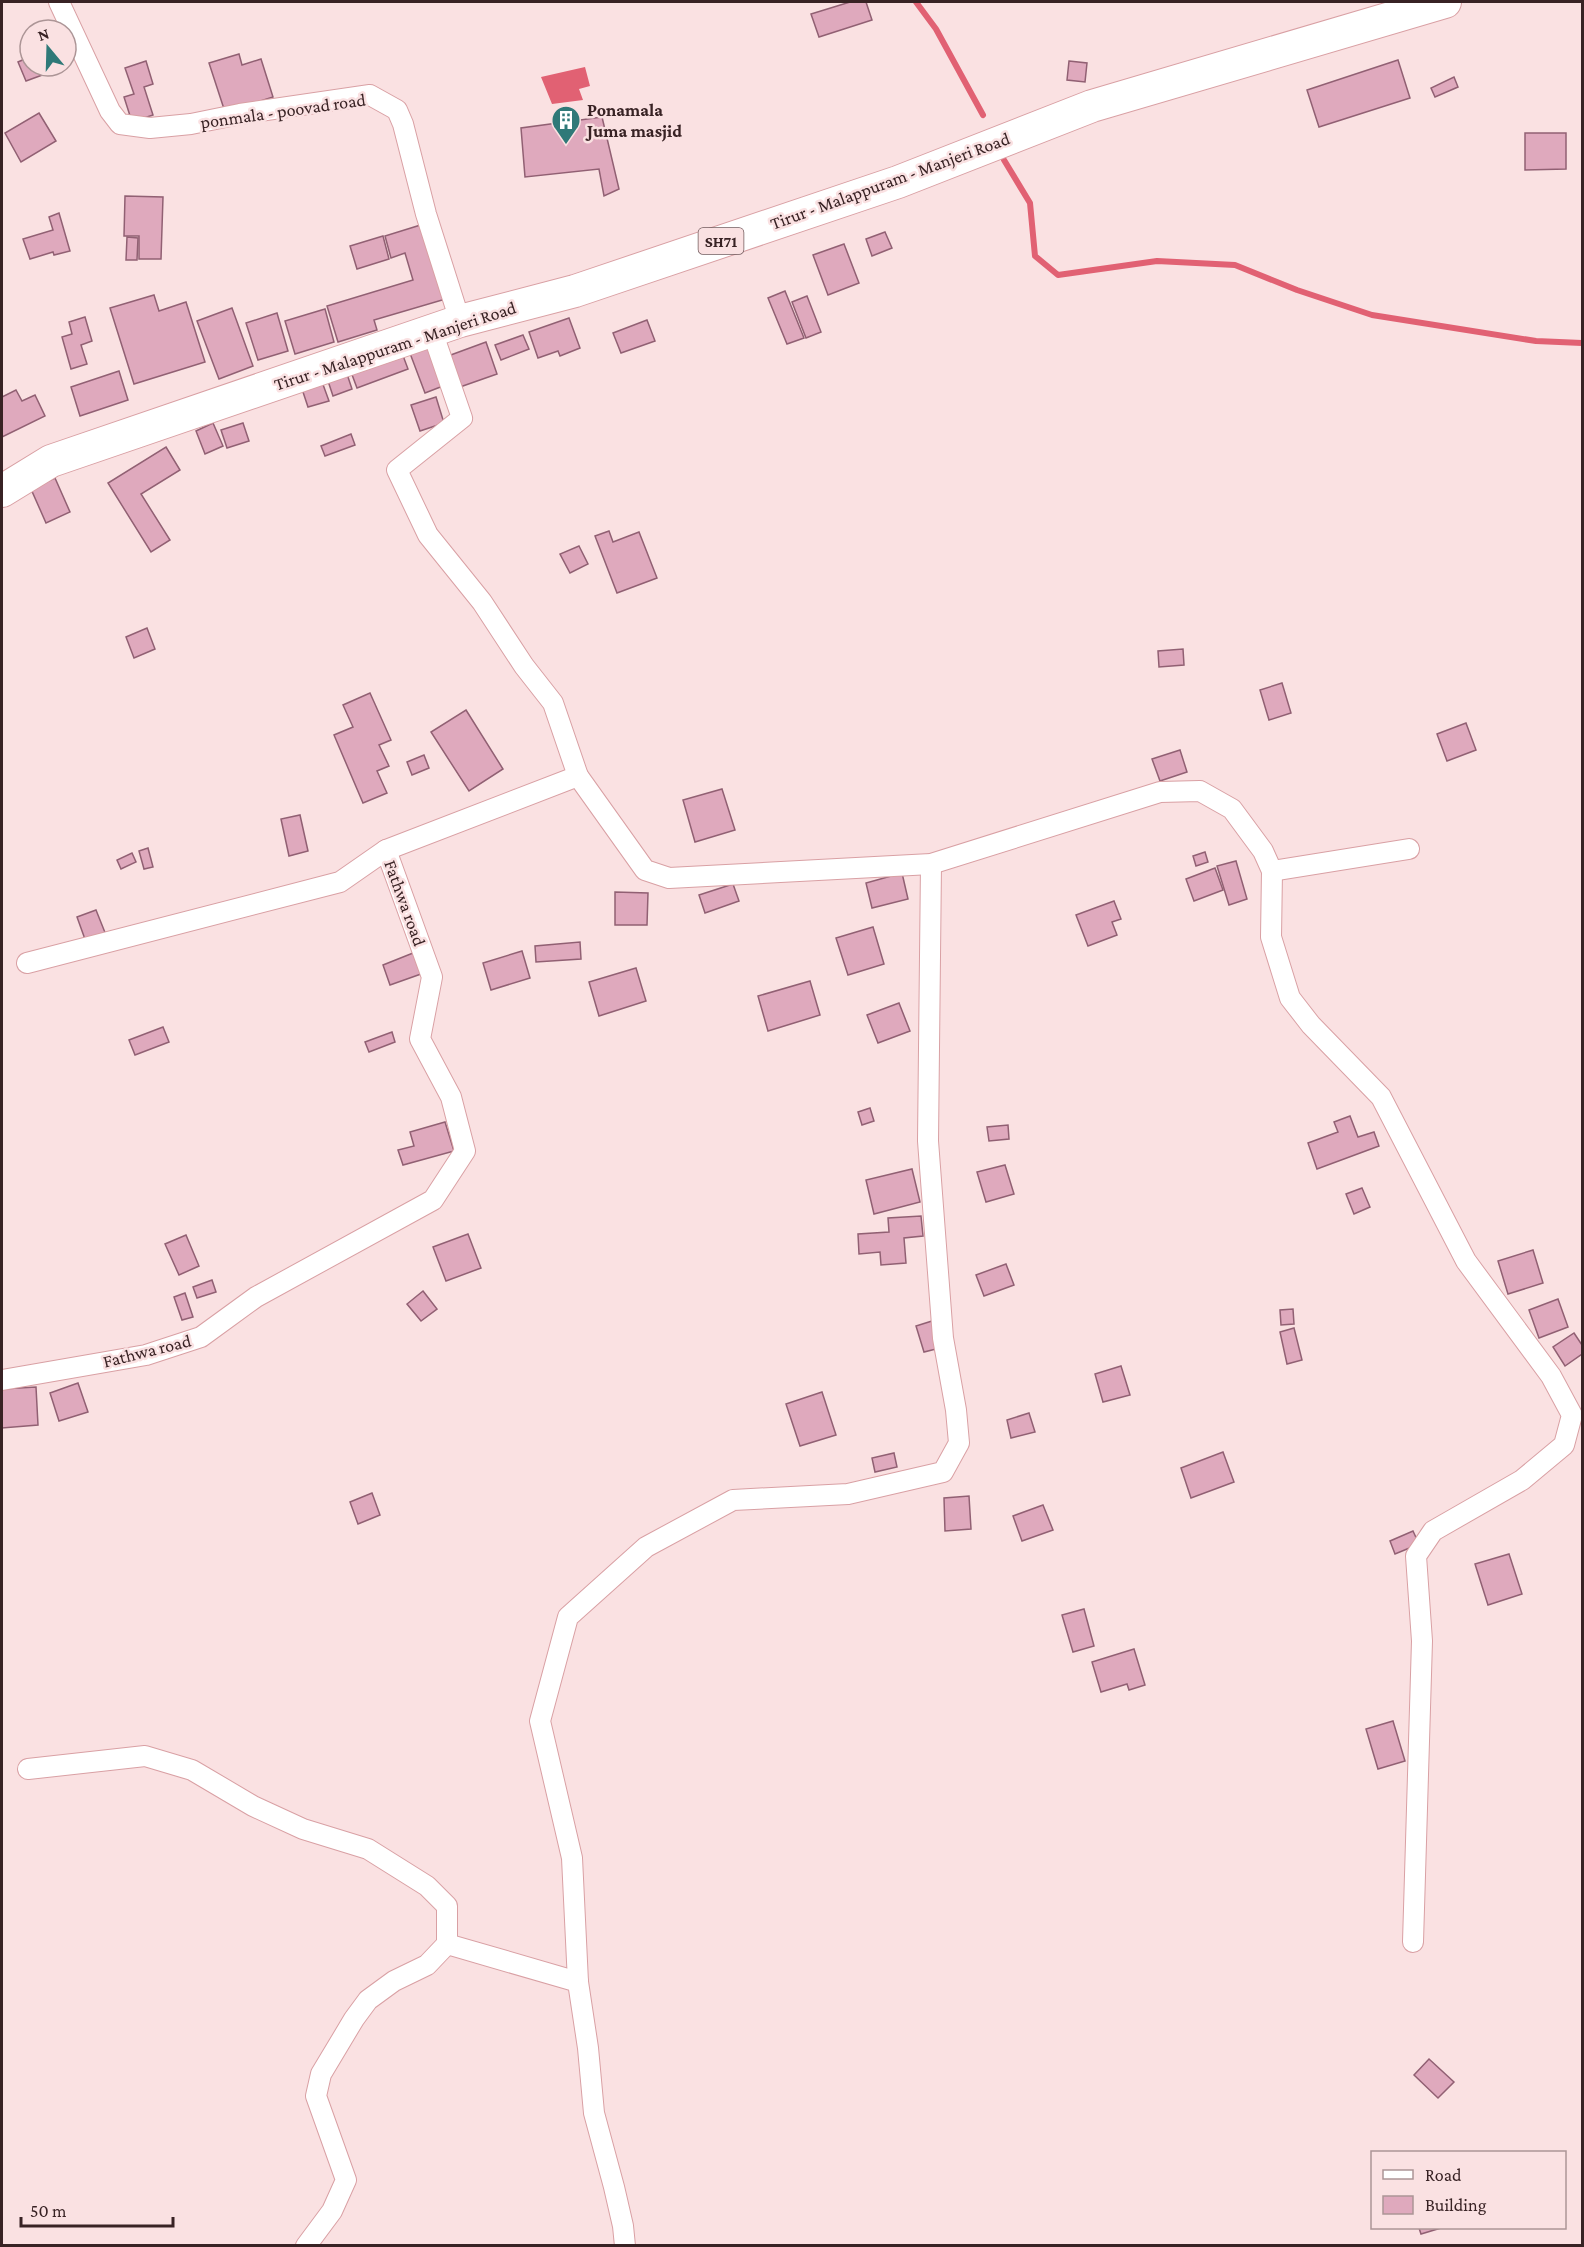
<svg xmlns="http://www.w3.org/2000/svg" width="1584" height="2247" font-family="'Crimson Pro',serif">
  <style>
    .water { fill: #e16173 }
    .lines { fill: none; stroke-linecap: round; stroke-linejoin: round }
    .stream { stroke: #e16173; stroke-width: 6 }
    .building { fill: #dfa9bd; stroke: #916073; stroke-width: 1.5 }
    .minor-casing { stroke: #d9a0a4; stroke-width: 22 }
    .primary-casing { stroke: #d9a0a4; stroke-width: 34 }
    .minor { stroke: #fff; stroke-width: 20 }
    .primary { stroke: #fff; stroke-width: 32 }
    .labels { text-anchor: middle; stroke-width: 5; stroke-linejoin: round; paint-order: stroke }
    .shield { fill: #fae1e2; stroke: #725b5d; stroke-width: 1.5 }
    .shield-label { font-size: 16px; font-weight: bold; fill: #382224 }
    .poi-label { font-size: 18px; font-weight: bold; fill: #382224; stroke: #fae1e2; text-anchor: start }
    .street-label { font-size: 18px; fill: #382224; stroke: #fae1e2 }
  </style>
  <rect width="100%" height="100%" fill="#fae1e2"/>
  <path class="water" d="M585 67 590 86 579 89 583 100 552 104 541 77Z"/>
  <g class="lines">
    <g class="stream">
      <path d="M916 2 936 29 983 115"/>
      <path d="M1004 160 1030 203 1035 256 1058 275 1157 261 1235 265 1297 290 1372 315 1536 341 1582 343"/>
    </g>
  </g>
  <g class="building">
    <path d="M850 2H866L872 20 819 37 811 14Z"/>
    <path d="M30 39V66H55L56 70 26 81 18 62 27 58 21 42Z"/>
    <path d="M239 54 242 65 261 59 273 97 225 112 209 63Z"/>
    <path d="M1398 60 1410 98 1319 127 1307 90Z"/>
    <path d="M146 61 153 84 144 87 153 115 132 122 124 97 134 94 125 68Z"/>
    <path d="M1069 61 1087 63 1085 82 1067 80Z"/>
    <path d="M1454 77 1458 87 1435 97 1431 88Z"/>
    <path d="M39 113 56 141 21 162 5 133Z"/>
    <path d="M602 117 619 189 604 196 599 169 525 177 521 128Z"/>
    <path d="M1525 133H1566V169L1525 170Z"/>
    <path d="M125 196 163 197 161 259H139V236H124Z"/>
    <path d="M59 213 70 251 54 255 53 252 30 259 23 239 53 230 49 217Z"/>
    <path d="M427 223 449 298 374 320 377 330 338 342 327 306 413 280 405 253 391 258 385 236Z"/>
    <path d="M885 232 892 248 872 256 866 239Z"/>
    <path d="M383 236 389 259 357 269 350 246Z"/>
    <path d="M127 237 138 238 137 260H126Z"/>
    <path d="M844 244 859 283 828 295 813 255Z"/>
    <path d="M785 291 804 338 787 344 768 298Z"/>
    <path d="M154 295 159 311 186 302 205 362 134 384 110 308Z"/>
    <path d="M807 296 821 332 806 338 792 302Z"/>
    <path d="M232 308 253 366 219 379 197 321Z"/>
    <path d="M325 309 334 342 295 354 285 321Z"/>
    <path d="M277 313 288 351 258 360 246 323Z"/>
    <path d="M85 317 92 341 81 345 87 364 71 369 62 337 72 334 69 322Z"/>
    <path d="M569 318 580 348 560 356 558 351 538 358 529 332Z"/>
    <path d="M647 320 655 341 621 353 613 333Z"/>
    <path d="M523 335 529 349 501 360 495 345Z"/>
    <path d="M426 341 443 386 425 393 408 348Z"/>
    <path d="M486 342 497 374 460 387 448 356Z"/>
    <path d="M399 345 408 369 357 388 348 364Z"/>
    <path d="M119 371 128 400 80 416 71 387Z"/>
    <path d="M347 374 352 389 333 396 328 381Z"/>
    <path d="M321 379 329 401 308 407 301 386Z"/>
    <path d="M16 390 22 401 35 395 45 416 2 437V397Z"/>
    <path d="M436 397 444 423 420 431 411 405Z"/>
    <path d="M213 423 223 446 205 454 196 431Z"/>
    <path d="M243 423 249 441 227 448 221 430Z"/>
    <path d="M351 434 355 445 325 456 321 446Z"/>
    <path d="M166 447 180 470 141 494 170 540 151 552 108 483Z"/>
    <path d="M55 478 70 512 46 523 31 489Z"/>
    <path d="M609 531 613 542 639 532 657 578 617 593 595 536Z"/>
    <path d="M579 546 588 564 570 573 560 554Z"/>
    <path d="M147 628 155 649 134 658 126 637Z"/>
    <path d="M1183 649 1184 665 1159 667 1158 651Z"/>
    <path d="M1282 683 1291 713 1269 720 1260 690Z"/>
    <path d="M370 693 391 740 379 745 389 766 377 771 387 793 363 803 334 735 353 727 343 705Z"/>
    <path d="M466 710 503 769 469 791 431 732Z"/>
    <path d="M1466 723 1476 750 1447 761 1437 734Z"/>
    <path d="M1180 750 1187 772 1160 781 1152 759Z"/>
    <path d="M424 755 429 768 412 775 407 762Z"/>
    <path d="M722 789 735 830 695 842 683 800Z"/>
    <path d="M300 815 308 851 289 856 281 819Z"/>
    <path d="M148 848 153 867 144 869 139 851Z"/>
    <path d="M1205 852 1208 862 1196 866 1193 856Z"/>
    <path d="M132 853 136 862 121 869 117 860Z"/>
    <path d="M1236 861 1247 899 1229 905 1217 866Z"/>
    <path d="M1215 868 1223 890 1194 901 1186 879Z"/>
    <path d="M902 873 908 899 872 908 866 883Z"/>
    <path d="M733 884 739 901 705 913 699 895Z"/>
    <path d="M615 892 648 893 647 925H615Z"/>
    <path d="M1114 901 1121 919 1112 922 1117 935 1088 946 1076 915Z"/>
    <path d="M96 910 106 935 86 942 77 917Z"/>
    <path d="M873 927 884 964 848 975 836 938Z"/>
    <path d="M580 942 581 959 536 962 535 946Z"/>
    <path d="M522 951 530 978 491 990 483 963Z"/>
    <path d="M413 953 421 974 390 985 383 965Z"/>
    <path d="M636 968 646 1001 599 1016 589 982Z"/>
    <path d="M810 981 820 1015 768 1031 758 996Z"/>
    <path d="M899 1003 910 1031 878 1043 867 1015Z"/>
    <path d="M163 1027 169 1042 135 1055 129 1040Z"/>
    <path d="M392 1032 395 1042 369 1052 365 1042Z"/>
    <path d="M870 1108 874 1121 862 1125 858 1112Z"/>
    <path d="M1350 1116 1358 1137 1374 1132 1379 1146 1317 1169 1308 1143 1338 1132 1334 1122Z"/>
    <path d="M445 1122 454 1151 403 1165 398 1150 414 1146 410 1132Z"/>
    <path d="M1008 1125 1009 1139 989 1141 987 1127Z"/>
    <path d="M1005 1165 1014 1194 986 1202 977 1172Z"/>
    <path d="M912 1169 920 1202 874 1214 866 1180Z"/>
    <path d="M1362 1188 1370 1207 1354 1214 1346 1194Z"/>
    <path d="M921 1216 923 1236 904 1238 906 1263 881 1265 880 1252 859 1254 858 1234 889 1232 888 1218Z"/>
    <path d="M468 1234 481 1268 446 1281 433 1247Z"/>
    <path d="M186 1235 199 1266 179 1275 165 1244Z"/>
    <path d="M1533 1250 1543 1283 1508 1294 1498 1261Z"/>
    <path d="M1006 1264 1014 1285 984 1296 976 1275Z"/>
    <path d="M212 1280 216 1292 197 1298 193 1287Z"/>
    <path d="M423 1291 437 1309 421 1321 407 1304Z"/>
    <path d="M185 1293 193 1317 182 1320 174 1297Z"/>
    <path d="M1558 1299 1568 1327 1539 1338 1529 1310Z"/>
    <path d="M1293 1309 1294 1324 1281 1325 1280 1310Z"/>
    <path d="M932 1321 940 1348 924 1352 916 1326Z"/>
    <path d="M1294 1328 1302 1360 1287 1364 1280 1332Z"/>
    <path d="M1574 1333 1582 1345V1354L1565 1366 1553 1347Z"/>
    <path d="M1121 1366 1130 1395 1103 1402 1095 1374Z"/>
    <path d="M78 1383 88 1412 59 1421 50 1393Z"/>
    <path d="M36 1387 38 1425 2 1428V1389Z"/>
    <path d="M822 1392 836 1435 800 1446 786 1404Z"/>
    <path d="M1029 1413 1035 1432 1011 1438 1007 1420Z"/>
    <path d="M1223 1452 1234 1482 1191 1498 1181 1468Z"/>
    <path d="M894 1453 897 1467 875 1472 872 1458Z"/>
    <path d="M372 1493 380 1515 358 1524 350 1502Z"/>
    <path d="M969 1496 971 1529 945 1531 944 1498Z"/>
    <path d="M1043 1505 1053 1530 1022 1541 1013 1516Z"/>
    <path d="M1413 1531 1419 1544 1395 1554 1390 1541Z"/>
    <path d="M1509 1554 1522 1594 1488 1605 1475 1564Z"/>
    <path d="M1084 1609 1094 1646 1073 1652 1062 1615Z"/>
    <path d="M1134 1649 1145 1685 1129 1690 1127 1684 1101 1692 1092 1662Z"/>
    <path d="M1393 1721 1405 1761 1378 1769 1366 1729Z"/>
    <path d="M1429 2059 1454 2082 1438 2098 1414 2075Z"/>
    <path d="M1419 2228H1441L1421 2234Z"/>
  </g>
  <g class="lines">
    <g class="minor-casing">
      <g id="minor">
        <path d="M59 2 110 111 120 124 150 128 191 124 240 114 370 95 397 110 403 124 426 214 460 321"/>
        <path d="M578 776 645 870 669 878 931 864 1160 792 1200 791 1232 809 1263 851 1272 871 1271 937 1290 998 1311 1025 1381 1097 1466 1261 1551 1376 1572 1415 1564 1445 1522 1480 1433 1531 1416 1556 1422 1641 1413 1942"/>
        <path d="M1272 871 1409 849"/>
        <path d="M27 963 340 882 386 850"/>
        <path d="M2 1380 146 1355 201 1337 256 1297 433 1200 465 1151 451 1097 420 1039 432 977 386 850 578 776 553 703 524 666 482 602 428 535 397 470 462 418 432 331"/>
        <path d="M28 1769 145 1756 192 1770 253 1806 303 1829 368 1849 427 1886 447 1906V1944L427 1965 394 1981 368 2000 354 2019 321 2074 316 2096 346 2180 332 2211 306 2246"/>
        <path d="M447 1944 578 1982 588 2048 594 2113 614 2187 623 2226 625 2246"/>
        <path d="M578 1982 572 1858 540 1721 568 1617 646 1547 733 1500 848 1494 943 1472 959 1443 956 1410 943 1338 928 1141 931 864"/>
      </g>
    </g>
    <g class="primary-casing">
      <path id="primary" d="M2 491 51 461 460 321 575 291 898 182 1092 106 1445 2"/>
    </g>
    <use href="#minor" class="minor"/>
    <use href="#primary" class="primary"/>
  </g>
  <defs>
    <g id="building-pin" transform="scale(1.5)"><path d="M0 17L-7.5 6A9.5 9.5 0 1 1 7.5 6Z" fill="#2f7978" stroke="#fae1e2"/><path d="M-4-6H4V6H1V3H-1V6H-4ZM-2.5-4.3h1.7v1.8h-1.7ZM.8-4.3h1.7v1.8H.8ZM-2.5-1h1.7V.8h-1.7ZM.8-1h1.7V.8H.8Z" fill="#fff"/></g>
  </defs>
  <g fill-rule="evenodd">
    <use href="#building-pin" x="566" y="120"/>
  </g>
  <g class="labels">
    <rect class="shield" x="698.5" y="228" width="45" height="26" rx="4.5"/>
    <g class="shield-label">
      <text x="721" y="247">SH71</text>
    </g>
    <g class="poi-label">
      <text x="587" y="116">Ponamala<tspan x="587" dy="21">Juma masjid</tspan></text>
    </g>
    <g class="street-label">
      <text transform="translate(283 111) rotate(-8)" y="6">ponmala - poovad road</text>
      <text transform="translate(890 181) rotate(-20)" y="6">Tirur - Malappuram - Manjeri Road</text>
      <text transform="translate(395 346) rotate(-18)" y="6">Tirur - Malappuram - Manjeri Road</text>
      <text transform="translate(405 903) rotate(70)" y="6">Fathwa road</text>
      <text transform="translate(147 1351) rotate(-14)" y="6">Fathwa road</text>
    </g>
  </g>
  <rect width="1584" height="2247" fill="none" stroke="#382224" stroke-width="6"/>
  <rect x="1371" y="2151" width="195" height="78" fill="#fae1e2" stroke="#ac9596" stroke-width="1.5"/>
  <rect x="1383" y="2170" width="30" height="9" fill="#ffffff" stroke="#ac9596" stroke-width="1.5"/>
  <text x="1425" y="2181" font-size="18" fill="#382224">Road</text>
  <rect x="1383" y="2196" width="30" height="18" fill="#dfa9bd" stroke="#ac9596" stroke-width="1.5"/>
  <text x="1425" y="2211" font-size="18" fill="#382224">Building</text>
  <g transform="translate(48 48) rotate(341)"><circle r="28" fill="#fae1e2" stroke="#ac9596" stroke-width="1.5"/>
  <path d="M0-4.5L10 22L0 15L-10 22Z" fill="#2f7978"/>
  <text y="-9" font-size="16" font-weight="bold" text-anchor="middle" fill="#382224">N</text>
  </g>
  <path d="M21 2217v9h152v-9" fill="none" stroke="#382224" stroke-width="3"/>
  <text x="30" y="2217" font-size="18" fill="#382224" stroke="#fae1e2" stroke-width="4.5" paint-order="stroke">50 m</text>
</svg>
